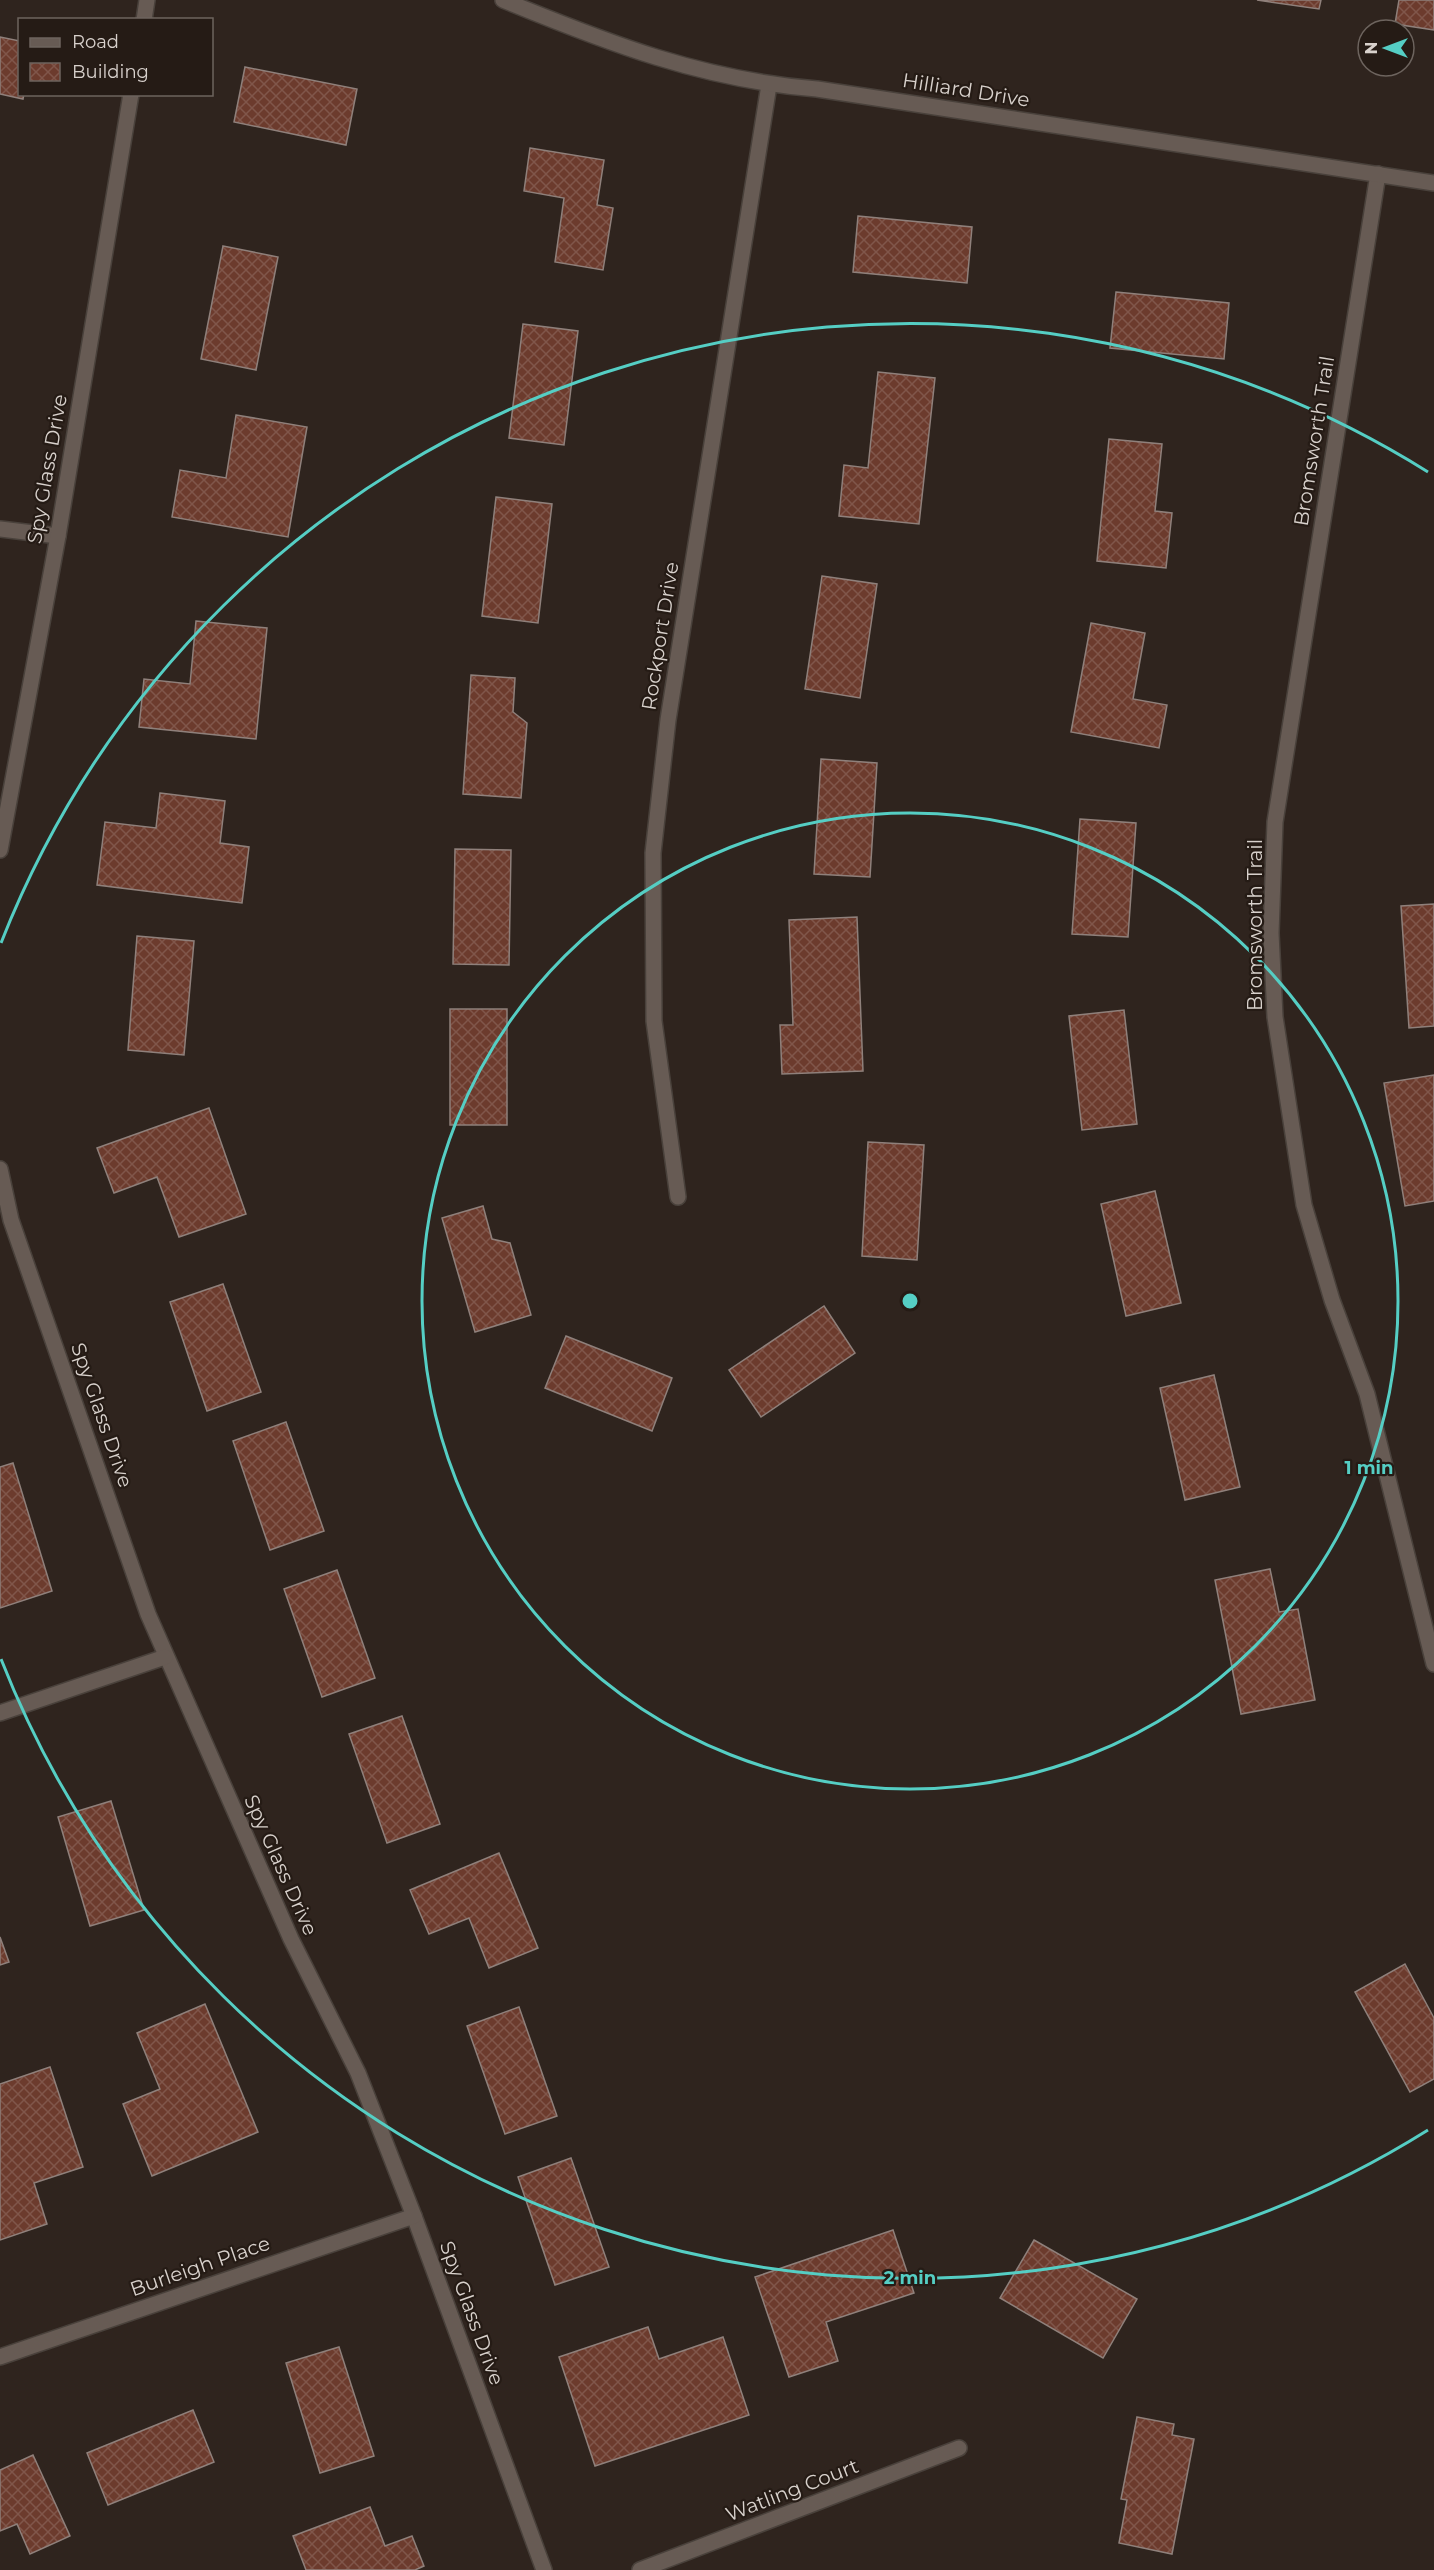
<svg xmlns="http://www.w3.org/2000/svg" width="1434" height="2570" font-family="Montserrat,sans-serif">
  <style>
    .building { fill: url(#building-cross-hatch); stroke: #8f807b; stroke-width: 1.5 }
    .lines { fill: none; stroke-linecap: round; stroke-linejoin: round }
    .street-casing { stroke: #49413b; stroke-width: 18 }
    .secondary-casing { stroke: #49413b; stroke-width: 18 }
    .street { stroke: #675b54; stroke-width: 15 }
    .secondary { stroke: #675b54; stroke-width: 15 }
    .ring { fill: none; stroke: #55cec4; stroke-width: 3 }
    .labels { text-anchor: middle; stroke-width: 4.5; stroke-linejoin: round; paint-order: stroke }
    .street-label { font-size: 20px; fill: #d8d1cc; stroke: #251b15 }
    .centre { fill: #55cec4; stroke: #251b15; stroke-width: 3 }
    .ring-label { font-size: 18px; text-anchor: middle; font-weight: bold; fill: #55cec4; stroke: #251b15; stroke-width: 4.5; stroke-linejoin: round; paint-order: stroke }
  </style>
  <defs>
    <pattern id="building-cross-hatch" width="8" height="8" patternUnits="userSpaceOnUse" patternTransform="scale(1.5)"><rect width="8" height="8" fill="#6c3b2d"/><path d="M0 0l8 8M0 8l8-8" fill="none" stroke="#80564a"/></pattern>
  </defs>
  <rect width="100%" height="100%" fill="#2f241e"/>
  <g class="building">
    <path d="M1257 0H1321L1319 9Z"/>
    <path d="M1399 0H1434V30L1395 24Z"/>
    <path d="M0 37 20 41V94H24L23 99 0 94Z"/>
    <path d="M245 67 357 89 346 145 234 122Z"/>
    <path d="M530 148 604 160 597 205 613 208 603 270 555 262 564 198 524 191Z"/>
    <path d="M858 216 972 227 967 283 853 272Z"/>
    <path d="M223 246 278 257 256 370 201 359Z"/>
    <path d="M1116 292 1229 303 1224 359 1110 348Z"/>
    <path d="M523 324 578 331 564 445 509 438Z"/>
    <path d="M878 372 935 378 919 524 839 516 844 465 868 468Z"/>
    <path d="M236 415 307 427 288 537 172 517 180 470 226 478Z"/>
    <path d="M1109 439 1162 444 1155 511 1172 513 1166 568 1097 561Z"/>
    <path d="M496 497 552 504 538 623 482 616Z"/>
    <path d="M822 576 877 584 860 698 805 689Z"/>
    <path d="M196 621 267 628 256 739 139 727 144 679 190 684Z"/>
    <path d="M1091 623 1145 633 1133 699 1167 705 1159 748 1071 732Z"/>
    <path d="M471 675 515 678 513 712 527 723 521 798 463 794Z"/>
    <path d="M821 759 877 763 870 877 814 874Z"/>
    <path d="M160 793 225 801 220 843 249 847 242 903 97 885 105 822 156 828Z"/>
    <path d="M1080 819 1136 823 1128 937 1072 934Z"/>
    <path d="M455 849 511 850 509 965 453 964Z"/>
    <path d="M1434 904V1026L1409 1028 1401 906Z"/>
    <path d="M857 917 863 1071 782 1074 780 1025H793L789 920Z"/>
    <path d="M137 936 194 941 184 1055 128 1050Z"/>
    <rect x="450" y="1009" width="57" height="116"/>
    <path d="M1124 1010 1137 1124 1082 1130 1069 1016Z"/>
    <path d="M1434 1075V1201L1405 1206 1384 1083Z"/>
    <path d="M209 1108 246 1214 179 1237 157 1177 114 1193 97 1148Z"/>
    <path d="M868 1142 924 1145 917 1260 862 1256Z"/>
    <path d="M1155 1191 1181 1303 1126 1316 1101 1204Z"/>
    <path d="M483 1206 492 1239 510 1243 531 1315 475 1332 442 1218Z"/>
    <path d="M223 1284 261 1392 207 1411 170 1302Z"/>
    <path d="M824 1306 855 1353 761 1417 729 1370Z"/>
    <path d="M566 1336 672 1378 652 1431 545 1388Z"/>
    <path d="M1214 1375 1240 1487 1185 1500 1160 1388Z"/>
    <path d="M286 1422 324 1531 270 1550 233 1441Z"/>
    <path d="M13 1463 52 1591 0 1608V1467Z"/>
    <path d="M1270 1569 1279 1612 1298 1609 1315 1700 1241 1714 1215 1580Z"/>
    <path d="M337 1570 375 1678 322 1697 284 1589Z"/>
    <path d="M402 1716 440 1824 387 1843 349 1734Z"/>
    <path d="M111 1801 144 1910 90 1926 58 1817Z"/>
    <path d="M499 1853 538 1948 489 1968 469 1918 429 1934 410 1890Z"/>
    <path d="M0 1937 9 1962 0 1965Z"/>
    <path d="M1405 1964 1434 2018V2079L1410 2092 1355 1992Z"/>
    <path d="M205 2004 258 2132 152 2176 123 2104 160 2089 137 2033Z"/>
    <path d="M519 2007 557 2116 505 2134 467 2026Z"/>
    <path d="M50 2067 83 2167 34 2183 47 2224 0 2240V2084Z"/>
    <path d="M571 2158 609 2267 555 2285 518 2177Z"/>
    <path d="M893 2230 914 2293 826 2322 838 2361 789 2377 755 2277Z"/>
    <path d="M1034 2240 1137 2299 1103 2358 1000 2298Z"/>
    <path d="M648 2327 659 2359 723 2337 749 2415 595 2466 559 2357Z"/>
    <path d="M339 2347 374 2456 320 2473 286 2363Z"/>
    <path d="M193 2410 214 2462 108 2505 87 2453Z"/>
    <path d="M1137 2417 1174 2424 1172 2435 1194 2439 1172 2554 1119 2543 1127 2500 1121 2499Z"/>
    <path d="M33 2455 70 2536 30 2554 17 2524 0 2531V2470Z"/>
    <path d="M370 2507 385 2546 412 2536 424 2566 415 2570H306L293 2536Z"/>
  </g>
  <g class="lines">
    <g class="street-casing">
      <g id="street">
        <path d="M144 20 147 0"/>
        <path d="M1378 174 1275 822 1271 933 1275 1017 1304 1205 1332 1300 1367 1394 1434 1664"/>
        <path d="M0 529 58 536"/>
        <path d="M0 850 58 536 131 94"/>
        <path d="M0 1169 11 1220 148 1614 291 1939 358 2073 414 2216 544 2570"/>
        <path d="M678 1197 654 1021 653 853 668 720 769 85"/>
        <path d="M0 1713 165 1657"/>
        <path d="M0 2357 414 2216"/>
        <path d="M640 2570 959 2448"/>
      </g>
    </g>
    <g class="secondary-casing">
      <path id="secondary" d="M503 0C608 43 703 80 817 89L1434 183"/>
    </g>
    <use href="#street" class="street"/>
    <use href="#secondary" class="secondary"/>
  </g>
  <g class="ring">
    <circle cx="910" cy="1301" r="488"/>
    <path d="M1428 2130A977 977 0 0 1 1 1659M1 943A977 977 0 0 1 1428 472"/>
  </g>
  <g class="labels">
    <g class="street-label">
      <text transform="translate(966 90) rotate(9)" y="7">Hilliard Drive</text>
      <text transform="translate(1314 441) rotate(-81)" y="7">Bromsworth Trail</text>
      <text transform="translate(47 469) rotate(-80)" y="7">Spy Glass Drive</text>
      <text transform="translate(660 636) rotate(-81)" y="7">Rockport Drive</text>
      <text transform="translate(1255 925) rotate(-90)" y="7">Bromsworth Trail</text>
      <text transform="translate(102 1415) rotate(71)" y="7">Spy Glass Drive</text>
      <text transform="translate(281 1865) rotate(66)" y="7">Spy Glass Drive</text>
      <text transform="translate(200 2266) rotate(-19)" y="7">Burleigh Place</text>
      <text transform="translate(472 2313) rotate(70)" y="7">Spy Glass Drive</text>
      <text transform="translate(792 2490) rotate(-21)" y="7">Watling Court</text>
    </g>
  </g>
  <circle cx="910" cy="1301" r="9" class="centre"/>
  <g class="ring-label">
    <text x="1369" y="1474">1 min</text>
    <text x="910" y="2284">2 min</text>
  </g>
  <rect x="18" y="18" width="195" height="78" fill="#251b15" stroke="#6d645e" stroke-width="1.5"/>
  <rect x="30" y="38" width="30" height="9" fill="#675b54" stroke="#6d645e" stroke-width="1.5"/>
  <text x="72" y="48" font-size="18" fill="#d8d1cc">Road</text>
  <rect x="30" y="63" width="30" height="18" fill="url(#building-cross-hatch)" stroke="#6d645e" stroke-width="1.5"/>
  <text x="72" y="78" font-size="18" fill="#d8d1cc">Building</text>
  <g transform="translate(1386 48) rotate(270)"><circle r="28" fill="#251b15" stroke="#6d645e" stroke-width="1.5"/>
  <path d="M0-4.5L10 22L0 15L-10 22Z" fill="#55cec4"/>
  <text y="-9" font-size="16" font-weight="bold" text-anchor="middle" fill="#d8d1cc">N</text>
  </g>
</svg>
